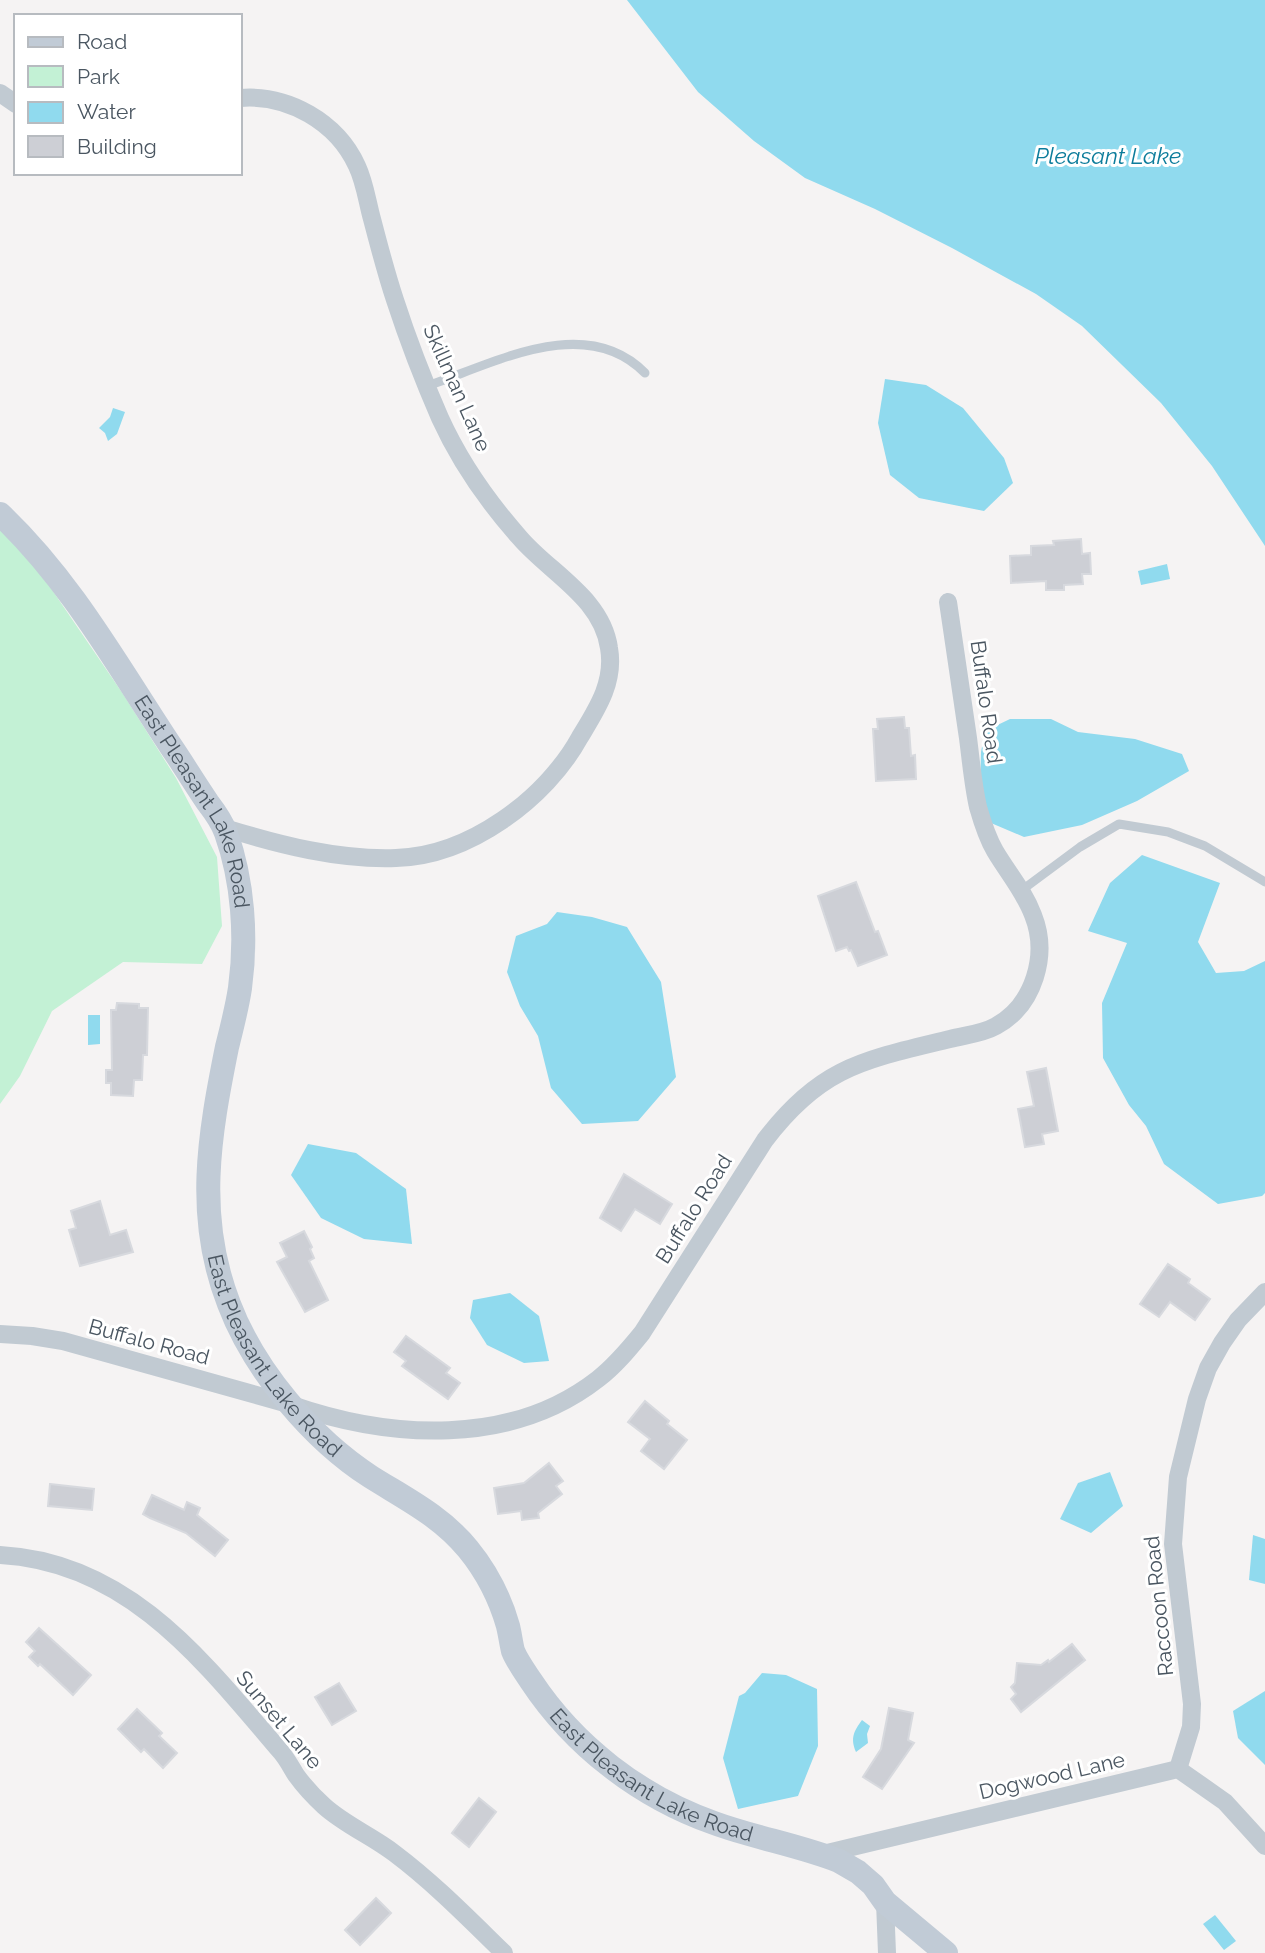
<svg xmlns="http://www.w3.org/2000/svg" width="1265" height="1953" font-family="Raleway,sans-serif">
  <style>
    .green { fill: #c3f1d5 }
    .water { fill: #90daee }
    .building { fill: #cdcfd5; stroke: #d7d9de; stroke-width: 2 }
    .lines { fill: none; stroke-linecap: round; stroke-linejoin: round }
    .lane { stroke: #c1cad2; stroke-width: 9 }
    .street { stroke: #c1cad2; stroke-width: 18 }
    .secondary { stroke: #c1cbd6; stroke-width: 24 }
    .labels { text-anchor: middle; stroke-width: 6; stroke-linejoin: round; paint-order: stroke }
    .street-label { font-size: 21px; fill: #4a5661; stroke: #fff }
    .water-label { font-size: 23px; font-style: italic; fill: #0c7c9b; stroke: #fff }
  </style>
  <rect width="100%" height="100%" fill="#f5f3f3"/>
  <path class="green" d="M0 527 33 562 123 694 176 778 217 857 222 926 202 964 123 962 52 1011 20 1076 0 1104Z"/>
  <g class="water">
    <path d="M627 0H1265V546L1212 466 1161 403 1082 326 1036 294 952 248 875 209 805 178 754 141 698 92Z"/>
    <path d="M885 379 926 385 963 408 1004 458 1013 483 984 511 919 498 890 475 878 423Z"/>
    <path d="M113 408 125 412 117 434 108 441 105 433 99 428 110 417Z"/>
    <path d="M1167 564 1170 579 1141 585 1138 571Z"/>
    <path d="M1010 719H1051L1078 732 1135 739 1182 754 1189 771 1137 801 1082 825 1024 837 991 823 980 797 981 752 985 731Z"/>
    <path d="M1142 855 1220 883 1198 942 1216 973 1244 971 1265 961V1193L1262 1196 1218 1204 1164 1164 1146 1126 1129 1105 1103 1058 1102 1003 1127 943 1088 931 1110 883Z"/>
    <path d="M557 912 592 917 627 927 661 982 676 1077 638 1121 582 1124 551 1088 538 1036 520 1006 507 972 516 936 547 924Z"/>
    <path d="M88 1015H100V1044L88 1045Z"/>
    <path d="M308 1144 356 1153 406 1189 412 1244 364 1239 321 1218 291 1175Z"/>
    <path d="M510 1293 539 1316 549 1361 524 1363 487 1345 470 1318 473 1300Z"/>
    <path d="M1110 1472 1123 1506 1091 1533 1060 1519 1078 1483Z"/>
    <path d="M1253 1535 1265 1539V1584L1249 1580Z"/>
    <path d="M762 1673 786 1675 817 1689 818 1746 798 1796 738 1809 723 1758 739 1696 745 1693Z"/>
    <path d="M1265 1691V1765L1238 1738 1233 1711Z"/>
    <path d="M862 1720 870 1726 867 1734 868 1743 856 1752C850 1738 854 1731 862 1720Z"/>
    <path d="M1215 1915 1236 1941 1224 1950 1203 1924Z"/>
  </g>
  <g class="building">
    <path d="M1081 539 1082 554 1090 553 1091 574H1082L1083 584 1064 585V590H1046V581L1011 583 1010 556 1031 555V546L1054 545 1053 541Z"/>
    <path d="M904 717 905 728H909L911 756 915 755 916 779 876 781 873 729H878L877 719Z"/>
    <path d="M856 882 875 932 878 931 887 955 858 966 851 950 849 951 847 947 836 951 818 896Z"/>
    <path d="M117 1003 139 1004V1008H148L147 1055H143L142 1080H134L133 1096 111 1095V1083H106V1070H112L111 1010H116Z"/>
    <path d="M1046 1068 1058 1131 1042 1134 1044 1144 1025 1147 1018 1109 1034 1106 1027 1072Z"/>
    <path d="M624 1174 672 1204 660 1224 635 1209 621 1231 600 1218Z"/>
    <path d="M100 1201 110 1235 126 1230 133 1252 80 1266 69 1230 76 1228 71 1211Z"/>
    <path d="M304 1231 312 1247 310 1249 314 1258 309 1261 328 1300 305 1312 277 1262 287 1257 280 1243Z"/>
    <path d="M1168 1264 1190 1279 1188 1283 1210 1299 1195 1320 1170 1302 1159 1317 1140 1304Z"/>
    <path d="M406 1336 450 1368 446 1373 460 1383 448 1399 402 1366 406 1361 394 1352Z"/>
    <path d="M645 1401 669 1421 667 1424 687 1440 664 1469 641 1451 650 1439 628 1422Z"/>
    <path d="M549 1463 563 1481 556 1486 562 1494 538 1513 539 1518 522 1520 521 1511 498 1514 494 1488 524 1483Z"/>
    <path d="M50 1484 94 1489 92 1510 48 1506Z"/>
    <path d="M152 1495 184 1510 187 1502 200 1508 197 1515 228 1540 215 1556 186 1533 150 1518 143 1514Z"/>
    <path d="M39 1628 91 1675 73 1695 40 1664 38 1666 29 1657 35 1651 26 1642Z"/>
    <path d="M1072 1644 1085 1660 1021 1712 1011 1699 1016 1694 1011 1687 1015 1683 1017 1663 1041 1665 1048 1660 1049 1662Z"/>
    <path d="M339 1683 356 1711 332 1725 315 1697Z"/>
    <path d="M889 1708 913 1713 908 1740 914 1743 882 1789 863 1777 881 1749Z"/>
    <path d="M137 1709 162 1733 159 1736 177 1753 163 1768 144 1749 141 1752 118 1729Z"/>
    <path d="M479 1798 496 1812 469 1847 452 1833Z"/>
    <path d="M376 1898 391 1913 360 1945 345 1930Z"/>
  </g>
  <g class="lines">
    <g class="lane">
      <path d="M427 386C493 364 585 312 645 373"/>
      <path d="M1022 890 1080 847 1119 824 1168 832 1205 846 1265 882"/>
    </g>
    <g class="street">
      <path d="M0 93 16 104"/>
      <path d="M225 828C280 845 338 860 396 858 469 856 546 799 580 737 597 709 615 682 609 648 602 598 550 573 520 538 488 502 460 462 440 418 423 379 408 340 395 300 386 273 379 246 372 219 367 201 365 183 357 166 337 122 288 94 240 98"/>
      <path d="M0 1334 32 1336 63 1341 292 1405C390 1439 511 1447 598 1379 615 1366 629 1349 642 1333L765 1140C821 1066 864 1060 950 1039 965 1035 982 1034 996 1026 1034 1005 1049 955 1033 915 1024 891 1008 873 995 851 988 839 982 821 978 807 973 785 971 761 968 738 961 693 955 647 948 602"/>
      <path d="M0 1555C129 1562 204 1662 281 1752 287 1759 291 1767 296 1775 304 1786 313 1796 324 1806 345 1825 372 1836 394 1853 434 1883 469 1919 504 1953"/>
      <path d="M1178 1769 1191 1727 1192 1704 1173 1544 1178 1477 1197 1399 1208 1368 1222 1343 1238 1320 1265 1292"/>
      <path d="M823 1854 1178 1769 1225 1802 1265 1846"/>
      <path d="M885 1902 887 1953"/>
    </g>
    <path class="secondary" id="s1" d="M0 514C70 580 117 665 170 745 183 764 195 784 208 803 215 812 222 822 226 833 243 881 247 937 240 988 237 1008 232 1027 227 1047 209 1136 195 1217 229 1304 254 1370 312 1439 371 1477 406 1499 441 1516 468 1549 486 1571 500 1598 508 1626 510 1634 511 1643 513 1651 517 1661 525 1672 531 1681 574 1746 640 1797 714 1823 755 1838 798 1845 839 1861L858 1872 873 1885 885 1902 946 1953"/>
  </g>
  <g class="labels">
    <g class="street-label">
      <text transform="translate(457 388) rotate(66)" y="7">Skillman Lane</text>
      <text transform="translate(986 702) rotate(82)" y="7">Buffalo Road</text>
      <text dy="7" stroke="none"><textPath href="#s1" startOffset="350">East Pleasant Lake Road</textPath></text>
      <text transform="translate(694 1209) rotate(-58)" y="7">Buffalo Road</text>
      <text transform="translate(149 1342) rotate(15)" y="7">Buffalo Road</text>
      <text dy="7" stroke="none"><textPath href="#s1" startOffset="938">East Pleasant Lake Road</textPath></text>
      <text transform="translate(1159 1606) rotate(-96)" y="7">Raccoon Road</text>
      <text transform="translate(279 1720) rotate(50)" y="7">Sunset Lane</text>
      <text dy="7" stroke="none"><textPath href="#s1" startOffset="1524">East Pleasant Lake Road</textPath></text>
      <text transform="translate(1052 1776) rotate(-13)" y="7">Dogwood Lane</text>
    </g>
    <g class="water-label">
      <text x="1108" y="164">Pleasant Lake</text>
    </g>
  </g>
  <rect x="14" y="14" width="228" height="161" fill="#ffffff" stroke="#b7bbc0" stroke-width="2"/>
  <rect x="28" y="37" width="35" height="10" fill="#c1cbd6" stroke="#b7bbc0" stroke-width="2"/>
  <text x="77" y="49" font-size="21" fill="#4a5661">Road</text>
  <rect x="28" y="66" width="35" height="21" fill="#c3f1d5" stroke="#b7bbc0" stroke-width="2"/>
  <text x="77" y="84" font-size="21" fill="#4a5661">Park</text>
  <rect x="28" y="102" width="35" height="21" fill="#90daee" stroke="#b7bbc0" stroke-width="2"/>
  <text x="77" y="119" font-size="21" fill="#4a5661">Water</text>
  <rect x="28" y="136" width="35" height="21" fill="#cdcfd5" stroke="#b7bbc0" stroke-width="2"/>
  <text x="77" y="154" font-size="21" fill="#4a5661">Building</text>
</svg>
